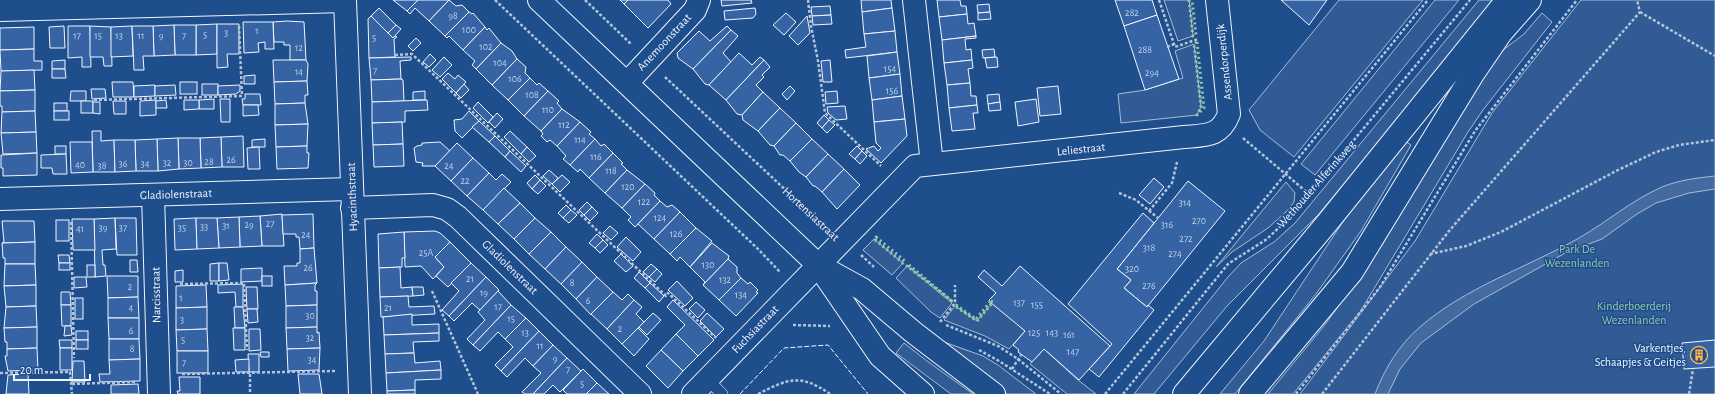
<svg xmlns="http://www.w3.org/2000/svg" width="1715" height="394" font-family="'Alegreya Sans',sans-serif">
  <style>
    .built { fill: #305b95; stroke: #a8bbd7 }
    .water { fill: #446ba0; stroke: #a8bbd7 }
    .building { fill: #3563a3; stroke: #f2f6ff }
    .lines { fill: none; stroke-linecap: round; stroke-linejoin: round }
    .lane-casing { stroke: #f2f6ff; stroke-width: 12 }
    .street-casing { stroke: #f2f6ff; stroke-width: 24 }
    .secondary-casing { stroke: #f2f6ff; stroke-width: 24 }
    .path { stroke: #b3c4dc; stroke-width: 2.5; stroke-dasharray: 3 2; stroke-linecap: butt }
    .lane { stroke: #1f4e8c; stroke-width: 11 }
    .street { stroke: #1f4e8c; stroke-width: 22 }
    .secondary { stroke: #1f4e8c; stroke-width: 22 }
    .hedge { stroke: #97c8a6; stroke-width: 3; stroke-dasharray: 2 3; stroke-linecap: butt }
    .fence { stroke: #f2f6ff; stroke-width: 1; stroke-dasharray: 5 2; stroke-linecap: butt }
    .labels { text-anchor: middle; stroke-width: 3; stroke-linejoin: round; paint-order: stroke }
    .number-label { font-size: 10px; fill: #c3d1e8 }
    .street-label { font-size: 12px; fill: #f2f6ff; stroke: #1f4e8c }
    .park-label { font-size: 12px; fill: #97c8a6; stroke: #1f4e8c }
    .poi-label { font-size: 12px; fill: #f2f6ff; stroke: #1f4e8c; text-anchor: end }
  </style>
  <rect width="100%" height="100%" fill="#1f4e8c"/>
  <g class="built">
    <path d="M1164 0H1189L1193 36 1178 41Z"/>
    <path d="M1339 0H1423L1294 157 1260 130 1249 110Z"/>
    <path d="M1435 0H1459L1315 175 1301 164Z"/>
    <path d="M1479 0H1498L1318 215 1227 306 1154 394H1134L1228 277 1241 263 1274 242 1295 223Z"/>
    <path d="M1581 0H1715V394H1300L1415 241 1492 113Z"/>
    <path d="M1542 13 1552 22 1483 110 1468 132 1360 312 1293 394H1268L1324 326 1382 245 1430 159 1494 57 1524 34Z"/>
    <path d="M1194 44 1201 107 1197 115 1121 123 1118 94 1145 90 1183 78 1175 51Z"/>
    <path d="M1404 140 1411 145 1361 231 1316 294 1235 394H1220L1264 341 1372 178Z"/>
    <path d="M1286 182 1295 193 1294 202 1286 212 1268 228 1232 252 1216 267Z"/>
    <path d="M874 239 903 263 892 275 863 250Z"/>
    <path d="M907 266 952 303 940 318 931 312 896 278Z"/>
    <path d="M993 302 1025 331 1009 349 985 336 944 320 955 306 977 321Z"/>
    <path d="M944 342 983 356 998 365 1036 394H1007Z"/>
    <path d="M904 343 927 361 973 394H951L896 353Z"/>
    <path d="M1044 349 1078 380 1096 394H1067L1030 364Z"/>
  </g>
  <path class="water" d="M1715 176V189L1689 193 1656 203 1637 214 1602 239 1567 252 1474 304 1421 343 1400 369 1388 394H1375C1385 368 1399 345 1420 327 1466 287 1526 268 1579 238 1607 222 1632 200 1662 187 1679 180 1697 178 1715 176Z"/>
  <g class="building">
    <path d="M393 0H418L407 11Z"/>
    <path d="M418 0H449L429 21 415 8 410 14 407 11Z"/>
    <path d="M449 0 456 6 462 5 469 12 445 36 429 21Z"/>
    <path d="M620 0H628L624 4Z"/>
    <path d="M628 0H668L671 4 648 28 624 4Z"/>
    <path d="M721 0H751L752 3 722 6Z"/>
    <path d="M861 0H891L892 8 862 12Z"/>
    <path d="M937 0H960L961 6H966L967 14 939 17Z"/>
    <path d="M1115 0H1152L1157 15 1124 26Z"/>
    <path d="M1281 0H1327L1309 25Z"/>
    <path d="M989 4 990 12 978 13 977 5Z"/>
    <path d="M830 6 831 15 812 16 811 7Z"/>
    <path d="M379 8 396 25 388 33 371 16Z"/>
    <path d="M755 8 756 14 753 18 725 20 724 11Z"/>
    <path d="M892 8 895 31 864 34 862 12Z"/>
    <path d="M469 12 472 14 473 13 485 27 463 50 449 36 447 38 445 36Z"/>
    <path d="M990 12 991 19 978 20V13Z"/>
    <path d="M786 13 796 22 784 35 773 25Z"/>
    <path d="M967 14 968 24 974 23 976 36 942 40 939 17Z"/>
    <path d="M831 15 832 24 813 25 812 16Z"/>
    <path d="M1157 15 1179 79 1145 90 1124 26Z"/>
    <path d="M371 16 393 38 395 36 397 37 394 39 395 57 369 58 368 19Z"/>
    <path d="M807 16 810 33 798 45 789 36Z"/>
    <path d="M287 21 304 22 306 60H290V45H284V42H274L273 22Z"/>
    <path d="M243 22H273L274 49H265V42L258 43 259 52 244 53Z"/>
    <path d="M217 24V54L196 55V25Z"/>
    <path d="M217 24H239V54H227L228 67 217 68Z"/>
    <path d="M174 25H196V55H175Z"/>
    <path d="M174 25 175 55 154 56 153 26Z"/>
    <path d="M396 25 401 29 393 38 388 33Z"/>
    <path d="M64 26 65 48H50L49 27Z"/>
    <path d="M68 26H90L91 67H82V57L68 58Z"/>
    <path d="M90 26 111 27 112 66H104L103 57H90Z"/>
    <path d="M132 26 133 56 111 57V27Z"/>
    <path d="M132 26H153L154 56H143L144 70H134Z"/>
    <path d="M727 26 731 30 693 69 678 58 677 53 699 31 710 41Z"/>
    <path d="M34 27V49L0 50V28Z"/>
    <path d="M485 27 487 30 489 28 501 43 476 69 472 65 475 61 463 50Z"/>
    <path d="M731 30 738 36 723 53 731 62 709 85 705 84 693 69Z"/>
    <path d="M895 31 897 52 846 58 845 50 866 47 864 34Z"/>
    <path d="M976 36V38L965 39 966 50 971 49 972 60 944 63 942 40Z"/>
    <path d="M416 38 421 43 413 51 408 46Z"/>
    <path d="M501 43 512 51 517 59 492 85 476 69Z"/>
    <path d="M34 49V61H42V70L1 71 0 50Z"/>
    <path d="M994 49 995 57 983 58 982 50Z"/>
    <path d="M897 52 900 74 869 78 867 56Z"/>
    <path d="M739 53 752 65 760 57 764 60 726 100 709 85Z"/>
    <path d="M430 54 436 60 429 67 423 62Z"/>
    <path d="M411 57V60L400 61 401 79 371 80 369 58Z"/>
    <path d="M444 57 452 65 440 77 432 70Z"/>
    <path d="M997 57 998 67 987 68 985 58Z"/>
    <path d="M517 59 526 67 525 73 530 78 508 100 492 85Z"/>
    <path d="M65 60V69H52V61Z"/>
    <path d="M273 60H306L308 64 307 81 274 82Z"/>
    <path d="M764 60 770 67 762 75 764 77 756 85 763 92 742 115 737 114 726 100Z"/>
    <path d="M830 60 832 82H823L821 61Z"/>
    <path d="M972 60 973 68 968 69 970 83 947 85 944 63Z"/>
    <path d="M52 69H65L66 78H52Z"/>
    <path d="M34 70 35 90 0 91 1 71Z"/>
    <path d="M448 73 455 79 458 75 466 82 456 93 442 79Z"/>
    <path d="M900 74 902 96 872 100 869 78Z"/>
    <path d="M255 75V84H244V76Z"/>
    <path d="M530 78 537 85 539 83 548 91 524 116 508 100Z"/>
    <path d="M401 79 403 80 404 101 372 102 371 80Z"/>
    <path d="M307 81 308 95H305V103L275 104 274 82Z"/>
    <path d="M112 82H133L134 97H113Z"/>
    <rect x="180" y="82" width="17" height="12"/>
    <path d="M970 83 971 96H976L977 105 949 108 947 85Z"/>
    <rect x="202" y="84" width="16" height="11"/>
    <path d="M464 84 469 90 461 98 456 93Z"/>
    <path d="M155 85V96L134 97V86Z"/>
    <path d="M175 85 176 95 155 96V86Z"/>
    <path d="M240 85V91L236 94 218 95V86Z"/>
    <path d="M790 86 795 91 787 100 782 94Z"/>
    <path d="M1058 86 1061 114 1040 116 1037 88Z"/>
    <path d="M91 89H105L106 98 92 99Z"/>
    <path d="M35 90V111L2 112V106H0V91Z"/>
    <path d="M71 91H86V101H70Z"/>
    <path d="M425 91V100H413V92Z"/>
    <path d="M548 91 559 101 557 103 562 109 541 131 524 116Z"/>
    <path d="M837 91 838 103 826 104 825 92Z"/>
    <path d="M763 92 780 108 758 131 743 120 742 115Z"/>
    <path d="M245 94H260L261 105H243L242 99H245Z"/>
    <path d="M999 94 1000 102 988 104 987 95Z"/>
    <path d="M902 96 905 119 874 122 872 100Z"/>
    <path d="M214 99V109H199V100Z"/>
    <path d="M220 99H230V122H221Z"/>
    <path d="M1036 99 1039 122 1018 126 1015 102Z"/>
    <path d="M156 100V115L140 116V101Z"/>
    <path d="M166 100 167 108H156V101Z"/>
    <path d="M184 100H199V109L184 110Z"/>
    <path d="M427 100 428 110 405 111V122L372 123V102Z"/>
    <rect x="81" y="101" width="12" height="12"/>
    <path d="M113 101H126V114H114Z"/>
    <path d="M93 102H100V114L93 113Z"/>
    <path d="M478 102 493 117 488 123 473 108Z"/>
    <path d="M1000 102 1001 110 989 111 988 104Z"/>
    <rect x="54" y="103" width="13" height="8"/>
    <path d="M305 103 308 124 275 125V104Z"/>
    <path d="M243 105H258L259 115 243 116Z"/>
    <path d="M977 105 978 113H973L975 129 952 131 949 108Z"/>
    <path d="M845 106 847 119 836 120 828 113 827 107Z"/>
    <path d="M780 108 796 123 774 146 770 145 758 131Z"/>
    <path d="M562 109 580 122 557 146 550 140 547 142 541 136 543 134 541 131Z"/>
    <path d="M35 111 36 132 1 133 2 112Z"/>
    <rect x="54" y="111" width="15" height="9"/>
    <path d="M469 111 479 121 462 138 455 131 454 120 462 119Z"/>
    <path d="M497 113 503 119 495 128 489 122Z"/>
    <path d="M824 115 829 120 822 128 817 123Z"/>
    <path d="M905 119 907 136 881 163 866 149 874 146 878 151 881 148 876 143 874 122Z"/>
    <path d="M829 120 835 125 827 133 822 128Z"/>
    <path d="M479 121 495 136 489 142 472 127Z"/>
    <path d="M402 122 403 144 373 145 372 123Z"/>
    <path d="M580 122 591 132 589 134 595 139 570 165 563 159 566 156 557 146Z"/>
    <path d="M796 123 812 139 790 161 783 155H780L774 146Z"/>
    <path d="M308 124 307 146 276 147 275 125Z"/>
    <path d="M92 131H101V141L114 140 115 172H93Z"/>
    <path d="M510 131 527 147 521 154 504 137Z"/>
    <path d="M36 132 37 153 3 154 1 133Z"/>
    <path d="M243 136 244 167H222L221 137Z"/>
    <path d="M495 136 510 151 505 157 489 142Z"/>
    <path d="M221 137 222 167 201 168 200 138Z"/>
    <path d="M178 138H200L201 168 179 169Z"/>
    <path d="M178 138 179 169 158 171 157 139Z"/>
    <path d="M157 139 158 171H136L135 140Z"/>
    <path d="M265 139V147H252V140Z"/>
    <path d="M595 139 601 146 604 144 613 153 589 178 580 169 578 172 570 165Z"/>
    <path d="M812 139 828 154 806 177 799 172 790 161Z"/>
    <path d="M114 140H135L136 171 115 172Z"/>
    <path d="M70 142H92L93 172 71 173Z"/>
    <path d="M440 142 450 151 435 166H422L423 163 416 162 414 148 417 146 422 145V143Z"/>
    <path d="M457 143 473 158 451 181 435 166Z"/>
    <path d="M403 144 404 166 374 167 373 145Z"/>
    <rect x="55" y="146" width="11" height="8"/>
    <path d="M307 146V153H309L308 168 277 169 276 147Z"/>
    <path d="M857 146 862 151 855 159 849 154Z"/>
    <path d="M259 147 260 169H248L247 148Z"/>
    <path d="M527 147 536 156 529 162 521 154Z"/>
    <path d="M510 151 526 166 521 172 505 157Z"/>
    <path d="M862 151 867 156 860 164 855 159Z"/>
    <path d="M37 153V175L3 176V168H1V155Z"/>
    <path d="M613 153 623 163 621 164 627 170 605 193 589 178Z"/>
    <path d="M66 154 67 174H53L52 168H41V155Z"/>
    <path d="M828 154 844 169 822 192 815 186H813L806 177Z"/>
    <path d="M473 158 489 173 467 196 451 181Z"/>
    <path d="M844 169 860 185 837 209 822 192Z"/>
    <path d="M549 170 558 178 552 184 543 176Z"/>
    <path d="M627 170 645 184 622 208 605 193Z"/>
    <path d="M489 173 496 180 502 174 511 182 483 210 467 196Z"/>
    <path d="M535 175 540 180 532 189 527 183Z"/>
    <path d="M562 175 570 182 560 192 552 184Z"/>
    <path d="M1154 178 1164 187 1150 204 1139 195Z"/>
    <path d="M540 180 546 186 538 194 532 189Z"/>
    <path d="M1188 181 1225 211 1147 307 1124 288 1131 280 1117 269Z"/>
    <path d="M645 184 655 193 654 195 660 201 635 227 628 220 631 217 622 208Z"/>
    <path d="M504 188 520 203 498 224 483 210Z"/>
    <path d="M660 201 667 207 672 205 680 212 654 239 638 224Z"/>
    <path d="M587 202 592 207 584 215 579 210Z"/>
    <path d="M520 203 535 218 514 239 498 224Z"/>
    <path d="M566 205 571 210 563 218 558 213Z"/>
    <path d="M592 207 598 213 590 221 584 215Z"/>
    <path d="M571 210 577 215 569 223 563 218Z"/>
    <path d="M680 212 696 228 670 254 654 239Z"/>
    <path d="M1143 213 1154 223 1117 269 1131 280 1124 288 1147 307 1148 305 1154 310 1099 377 1089 369 1112 344 1068 304Z"/>
    <path d="M282 214 284 246H262L260 216Z"/>
    <path d="M313 214 314 248 300 249 299 237H296V234H283L282 215Z"/>
    <path d="M260 216 262 246 240 247 239 217Z"/>
    <path d="M239 217 240 247 219 248 217 218Z"/>
    <path d="M115 218 116 249 102 250 103 265H105L106 276 95 277 94 219Z"/>
    <path d="M115 218H136L137 255H117Z"/>
    <path d="M196 218 197 249 175 250 174 219Z"/>
    <path d="M196 218H217L219 248 197 249Z"/>
    <path d="M535 218 551 232 529 254 514 239Z"/>
    <path d="M72 219H94L95 250H73Z"/>
    <rect x="56" y="220" width="13" height="21"/>
    <path d="M2 221H34L35 242 2 243 4 242Z"/>
    <path d="M610 226 618 233 611 240 603 233Z"/>
    <path d="M696 228 712 241 690 267 680 257 677 261 670 254Z"/>
    <path d="M435 231 440 233 450 242 435 257 444 267 433 279 421 266 405 267 404 232Z"/>
    <path d="M404 232 405 258H402V267L379 268 378 234Z"/>
    <path d="M551 232 566 247 545 269 529 254Z"/>
    <path d="M597 234 603 240 595 248 589 243Z"/>
    <path d="M626 237 641 252 633 261 617 247Z"/>
    <path d="M603 240 608 245 600 253 595 248Z"/>
    <path d="M35 242V264H5V258H3L2 243Z"/>
    <path d="M450 242 471 263 448 287 436 276 444 267 435 257Z"/>
    <path d="M712 243 729 256 728 259 703 285 705 282 690 267Z"/>
    <path d="M566 247 582 262 561 284 545 269Z"/>
    <path d="M314 248 317 283 285 285 284 266H297V263H300V249Z"/>
    <path d="M621 254 633 266 626 272 614 261Z"/>
    <path d="M58 255H69L70 263H59Z"/>
    <path d="M728 259 737 267V273L741 278 719 300 703 285Z"/>
    <path d="M130 260H137L138 272H130Z"/>
    <path d="M582 262 597 277 576 299 561 284Z"/>
    <rect x="59" y="263" width="11" height="7"/>
    <path d="M219 263V281H210V264Z"/>
    <path d="M219 263H227L229 280 219 281Z"/>
    <path d="M471 263 486 277 449 316 442 310 459 291 451 283Z"/>
    <path d="M5 264H35L36 285 4 286Z"/>
    <path d="M651 264 657 269 649 277 643 272Z"/>
    <rect x="87" y="265" width="8" height="12"/>
    <path d="M1020 266 1110 346 1079 380 1044 349 1032 362 1018 352 1019 350 1013 345 1025 331 990 302 989 300 996 293 978 277 984 270 1002 286Z"/>
    <path d="M400 267 401 288 412 287 413 296 380 297 379 268Z"/>
    <path d="M262 268V281L241 282V269Z"/>
    <path d="M657 269 662 274 655 282 649 277Z"/>
    <path d="M183 270V282H175V271Z"/>
    <path d="M639 272 650 283 645 288 634 278Z"/>
    <path d="M107 276H138V297L108 298Z"/>
    <rect x="262" y="276" width="10" height="10"/>
    <path d="M74 277H86L87 287 74 288Z"/>
    <path d="M486 277 499 290 480 310 472 303 454 321 449 316Z"/>
    <path d="M597 277 613 292 591 315 576 299Z"/>
    <path d="M741 278 748 284 750 282 758 290 756 292 758 293 736 316 719 300Z"/>
    <path d="M677 281 693 298 685 306 668 290Z"/>
    <path d="M317 283 315 285V291H317V305L286 306 285 285Z"/>
    <path d="M650 283 664 296 659 302 645 288Z"/>
    <path d="M243 284V307H236L235 292 218 293V285Z"/>
    <path d="M36 285V306L6 307 4 286Z"/>
    <path d="M206 285 207 307 176 308V286Z"/>
    <path d="M246 287H257L258 309H247Z"/>
    <path d="M412 287H423L424 295 413 296Z"/>
    <path d="M498 291 511 305 473 345 467 339 485 320 478 312Z"/>
    <path d="M61 292H70L71 305H61Z"/>
    <path d="M613 292 622 300 628 294 634 300 607 329 591 314Z"/>
    <path d="M408 296 409 307 434 306 435 314 381 317 380 297Z"/>
    <path d="M138 297 139 318H108V298Z"/>
    <rect x="75" y="298" width="8" height="21"/>
    <path d="M634 300 642 307 636 314 644 322 622 344 607 329Z"/>
    <path d="M673 300 714 340 698 356 676 334 685 325 667 307Z"/>
    <path d="M696 302 705 310 698 318 689 309Z"/>
    <path d="M61 305H71V326H62Z"/>
    <path d="M317 305V327L286 328V306Z"/>
    <path d="M511 305 526 318 505 339 498 332 480 351 473 345Z"/>
    <path d="M36 306 37 327 4 328 6 307Z"/>
    <path d="M207 307V329L176 330V308Z"/>
    <path d="M234 307H243L245 328H235Z"/>
    <path d="M247 309H257L258 322 248 323Z"/>
    <path d="M653 313 661 320 647 335 639 327Z"/>
    <path d="M707 313 724 329 716 337 700 321Z"/>
    <path d="M412 314V325L439 324V333L384 335 383 317Z"/>
    <path d="M108 318H139V339H109Z"/>
    <path d="M526 318 539 331 501 371 495 365 513 347 505 339Z"/>
    <path d="M65 326H71L72 335 64 336Z"/>
    <path d="M37 327V348L7 349V342H5L4 328Z"/>
    <path d="M317 327V333L319 332 320 348 287 349 286 328Z"/>
    <path d="M233 328H245V350H234Z"/>
    <path d="M638 328 649 339 634 356 622 344Z"/>
    <path d="M207 329 208 351H177L176 330Z"/>
    <path d="M249 329H260L261 350 249 351Z"/>
    <rect x="76" y="331" width="12" height="9"/>
    <path d="M539 331 553 345 533 366 525 358 507 377 501 371Z"/>
    <path d="M439 333V341L413 342 414 353 385 354 384 335Z"/>
    <path d="M676 334 698 356 683 371 661 350Z"/>
    <path d="M109 339H139L140 359 109 360Z"/>
    <path d="M59 340H72V348H60Z"/>
    <rect x="76" y="340" width="12" height="9"/>
    <path d="M1715 340V367L1684 369 1682 343Z"/>
    <path d="M553 345 567 358 533 394H525L522 392 541 373 533 366Z"/>
    <path d="M37 348 38 370 8 371 5 356H7V349Z"/>
    <rect x="60" y="348" width="12" height="22"/>
    <path d="M320 348 319 370 288 371 287 349Z"/>
    <path d="M661 350 683 371 668 388 646 366Z"/>
    <rect x="177" y="351" width="31" height="22"/>
    <path d="M260 352H269V357H261Z"/>
    <path d="M414 353 415 363 440 361 441 370 386 373 385 354Z"/>
    <path d="M248 354H259V372H249Z"/>
    <path d="M567 358 581 371 583 369 560 392 553 385 544 394H533Z"/>
    <path d="M140 359V381L100 382 99 374H110L109 360Z"/>
    <path d="M249 359V372H236L235 360Z"/>
    <path d="M73 361H84L85 382H72Z"/>
    <path d="M583 369 597 383 586 394H567L563 390Z"/>
    <path d="M441 370V379L415 380V390L387 391 386 373Z"/>
    <path d="M28 374 29 394H6L8 375Z"/>
    <path d="M298 374H319L322 394H300Z"/>
    <path d="M179 377H200V394H178L177 391H180Z"/>
    <path d="M597 383 609 394H586Z"/>
    <path d="M138 384 139 394H111V385Z"/>
    <path d="M415 390V394H387V391Z"/>
  </g>
  <g class="lines">
    <g class="lane-casing">
      <path id="lane" d="M707 379 722 394"/>
    </g>
    <g class="street-casing">
      <g id="street">
        <path d="M345 0 360 394"/>
        <path d="M914 0 932 164"/>
        <path d="M0 10 345 1"/>
        <path d="M627 83 695 10 699 0"/>
        <path d="M153 195 159 394"/>
        <path d="M0 199 351 189"/>
        <path d="M352 208 433 205 447 209 458 217 640 394"/>
        <path d="M693 394 915 166 1184 137C1206 135 1220 137 1229 114L1217 0"/>
      </g>
    </g>
    <g class="secondary-casing">
      <g id="secondary">
        <path d="M539 0 817 264 880 356 923 394"/>
        <path d="M822 267 862 289 913 332 994 394"/>
        <path d="M1184 394 1327 223 1507 0"/>
        <path d="M1250 394 1352 272 1473 74 1501 33 1530 0"/>
      </g>
    </g>
    <g class="path">
      <path d="M495 0 757 248 780 272"/>
      <path d="M585 0 631 44"/>
      <path d="M808 0 811 26 818 61 825 113 881 166"/>
      <path d="M1159 0 1175 47 1198 39"/>
      <path d="M1640 12 1715 56"/>
      <path d="M1167 47 1174 44"/>
      <path d="M395 55 412 54 666 296 668 293 716 338"/>
      <path d="M665 77 824 226"/>
      <path d="M94 100 242 96 239 26"/>
      <path d="M1243 138 1309 194"/>
      <path d="M1119 193 1136 200 1158 218"/>
      <path d="M1149 211 1172 183 1177 162"/>
      <path d="M71 222 74 358"/>
      <path d="M1430 254 1466 246 1501 232 1616 171 1656 152 1679 145 1715 140"/>
      <path d="M861 255 874 267"/>
      <path d="M180 284 244 283 247 350"/>
      <path d="M432 291 478 394"/>
      <path d="M940 322 955 303V285"/>
      <path d="M793 325 830 326"/>
      <path d="M946 325 998 346 1018 359 1061 394"/>
      <path d="M979 350 999 361 1050 394"/>
      <path d="M1012 369 1021 355"/>
      <path d="M0 373 70 372 72 394"/>
      <path d="M182 374 335 371"/>
      <path d="M250 374V394"/>
      <path d="M72 384 135 382"/>
      <path d="M758 394C788 379 800 373 830 394"/>
      <path d="M1105 394 1428 0"/>
      <path d="M1123 394 1228 264 1267 239 1290 217 1470 0"/>
      <path d="M1296 394 1380 287 1475 131 1577 0"/>
      <path d="M1322 394 1449 231 1640 12 1637 0"/>
      <path d="M1689 394 1693 369"/>
    </g>
    <use href="#lane" class="lane"/>
    <use href="#street" class="street"/>
    <use href="#secondary" class="secondary"/>
    <g class="hedge">
      <path d="M1189 0 1193 36 1196 35 1192 0"/>
      <path d="M1197 42 1204 108 1197 115 1201 107 1194 44Z"/>
      <path d="M876 237 905 261 903 263 874 239Z"/>
      <path d="M909 265 953 302 907 266Z"/>
      <path d="M991 301 993 302 977 321 955 306 956 305 976 319Z"/>
    </g>
    <path class="fence" d="M740 394 784 348 828 345 868 394"/>
  </g>
  <defs>
    <g id="building-ring" transform="scale(0.9)"><circle r="9.5" fill="#1f4e8c" stroke="#ffb74d" stroke-width="1.5"/><path d="M-4-6H4V6H1V3H-1V6H-4ZM-2.5-4.3h1.7v1.8h-1.7ZM.8-4.3h1.7v1.8H.8ZM-2.5-1h1.7V.8h-1.7ZM.8-1h1.7V.8H.8Z" fill="#ffb74d"/></g>
  </defs>
  <g fill-rule="evenodd">
    <use href="#building-ring" x="1699" y="355"/>
  </g>
  <g class="labels">
    <g class="number-label">
      <text x="1132" y="16">282</text>
      <text x="453" y="19">98</text>
      <text x="469" y="33">100</text>
      <text x="257" y="34">1</text>
      <text x="226" y="36">3</text>
      <text x="205" y="38">5</text>
      <text x="77" y="39">17</text>
      <text x="98" y="39">15</text>
      <text x="119" y="39">13</text>
      <text x="141" y="39">11</text>
      <text x="161" y="39">9</text>
      <text x="184" y="39">7</text>
      <text x="374" y="41">5</text>
      <text x="486" y="50">102</text>
      <text x="299" y="51">12</text>
      <text x="1145" y="53">288</text>
      <text x="500" y="66">104</text>
      <text x="890" y="72">154</text>
      <text x="375" y="74">7</text>
      <text x="299" y="75">14</text>
      <text x="1152" y="76">294</text>
      <text x="515" y="82">106</text>
      <text x="892" y="94">156</text>
      <text x="532" y="98">108</text>
      <text x="548" y="113">110</text>
      <text x="564" y="128">112</text>
      <text x="580" y="143">114</text>
      <text x="596" y="160">116</text>
      <text x="231" y="163">26</text>
      <text x="209" y="165">28</text>
      <text x="167" y="166">32</text>
      <text x="188" y="166">30</text>
      <text x="123" y="167">36</text>
      <text x="145" y="167">34</text>
      <text x="80" y="168">40</text>
      <text x="102" y="169">38</text>
      <text x="449" y="169">24</text>
      <text x="611" y="174">118</text>
      <text x="465" y="184">22</text>
      <text x="628" y="190">120</text>
      <text x="644" y="205">122</text>
      <text x="1185" y="206">314</text>
      <text x="660" y="221">124</text>
      <text x="1199" y="224">270</text>
      <text x="270" y="227">27</text>
      <text x="249" y="228">29</text>
      <text x="1167" y="228">316</text>
      <text x="226" y="229">31</text>
      <text x="204" y="230">33</text>
      <text x="103" y="231">39</text>
      <text x="123" y="231">37</text>
      <text x="182" y="231">35</text>
      <text x="80" y="232">41</text>
      <text x="676" y="237">126</text>
      <text x="306" y="238">24</text>
      <text x="1186" y="242">272</text>
      <text x="1149" y="251">318</text>
      <text x="426" y="256">25A</text>
      <text x="1175" y="257">274</text>
      <text x="708" y="268">130</text>
      <text x="308" y="271">26</text>
      <text x="1132" y="272">320</text>
      <text x="470" y="282">21</text>
      <text x="725" y="283">132</text>
      <text x="572" y="286">8</text>
      <text x="1149" y="289">276</text>
      <text x="130" y="290">2</text>
      <text x="484" y="296">19</text>
      <text x="741" y="298">134</text>
      <text x="181" y="301">1</text>
      <text x="588" y="304">6</text>
      <text x="1019" y="306">137</text>
      <text x="1037" y="308">155</text>
      <text x="498" y="310">17</text>
      <text x="131" y="311">4</text>
      <text x="388" y="311">21</text>
      <text x="310" y="319">30</text>
      <text x="511" y="322">15</text>
      <text x="182" y="323">3</text>
      <text x="620" y="332">2</text>
      <text x="131" y="334">6</text>
      <text x="525" y="336">13</text>
      <text x="1034" y="336">125</text>
      <text x="1052" y="336">143</text>
      <text x="1069" y="338">161</text>
      <text x="310" y="341">32</text>
      <text x="183" y="343">5</text>
      <text x="540" y="349">11</text>
      <text x="132" y="352">8</text>
      <text x="1073" y="355">147</text>
      <text x="555" y="362">9</text>
      <text x="312" y="363">34</text>
      <text x="184" y="366">7</text>
      <text x="568" y="373">7</text>
      <text x="582" y="387">5</text>
    </g>
    <g class="street-label">
      <text transform="translate(664 42) rotate(-47)" y="4">Anemoonstraat</text>
      <text transform="translate(1224 62) rotate(-96)" y="4">Assendorperdijk</text>
      <text transform="translate(1081 149) rotate(-6)" y="4">Leliestraat</text>
      <text transform="translate(1316 184) rotate(-49)" y="4">Wethouder Alferinkweg</text>
      <text transform="translate(176 194) rotate(-2)" y="4">Gladiolenstraat</text>
      <text transform="translate(352 197) rotate(-92)" y="4">Hyacinthstraat</text>
      <text transform="translate(811 214) rotate(43)" y="4">Hortensiastraat</text>
      <text transform="translate(510 267) rotate(44)" y="4">Gladiolenstraat</text>
      <text transform="translate(156 295) rotate(-91)" y="4">Narcisstraat</text>
      <text transform="translate(755 329) rotate(-46)" y="4">Fuchsiastraat</text>
    </g>
    <g class="park-label">
      <text x="1577" y="253">Park De<tspan x="1577" dy="14">Wezenlanden</tspan></text>
      <text x="1634" y="310">Kinderboerderij<tspan x="1634" dy="14">Wezenlanden</tspan></text>
    </g>
    <g class="poi-label">
      <text x="1686" y="352">Varkentjes,<tspan x="1686" dy="14">Schaapjes &amp; Geitjes</tspan></text>
    </g>
  </g>
  <path d="M14 374v6h76v-6" fill="none" stroke="#f2f6ff" stroke-width="2"/>
  <text x="20" y="374" font-size="12" fill="#f2f6ff" stroke="#1f4e8c" stroke-width="3" paint-order="stroke">20 m</text>
</svg>
